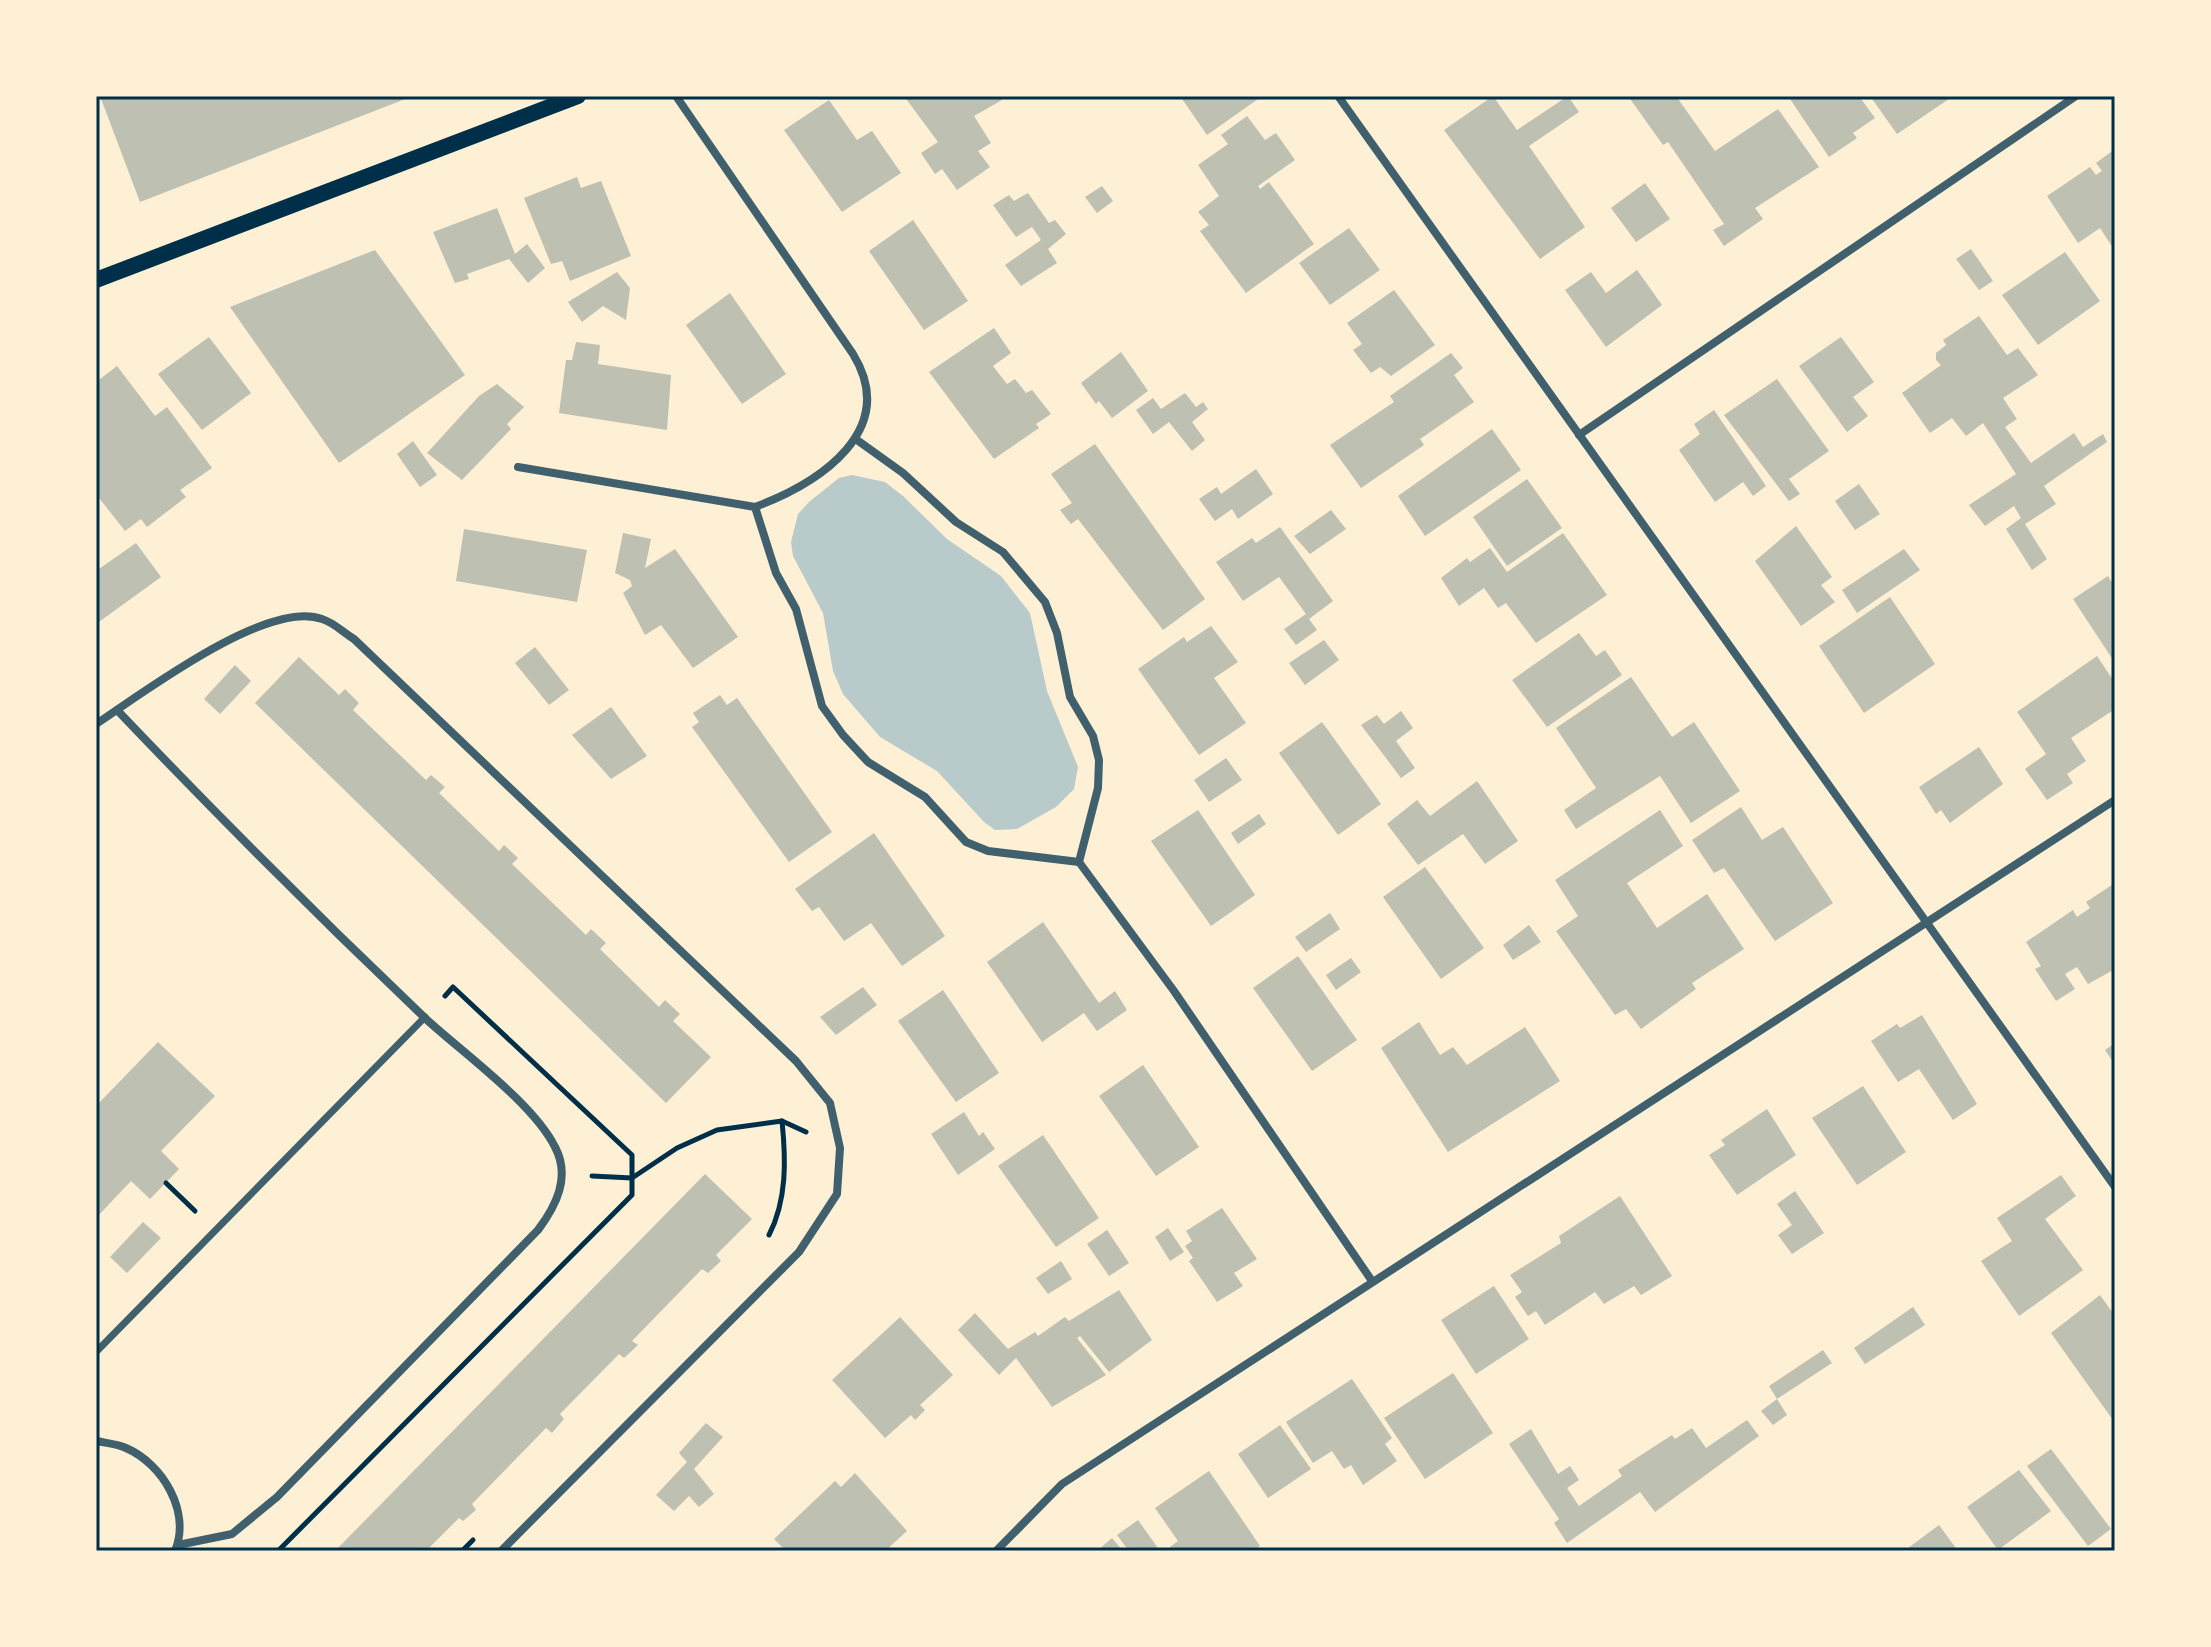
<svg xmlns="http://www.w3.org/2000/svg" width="2211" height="1647" font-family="Cabin,sans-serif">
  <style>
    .green { fill: #b9caca }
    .building { fill: #bec0b2 }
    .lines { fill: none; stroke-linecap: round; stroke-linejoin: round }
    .path { stroke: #003049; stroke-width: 5 }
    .pedestrian { stroke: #3f606c; stroke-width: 7 }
    .minor { stroke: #3f606c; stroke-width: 8 }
    .secondary { stroke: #003049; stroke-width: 16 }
    .neatline { fill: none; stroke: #003049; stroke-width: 3 }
  </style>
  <rect width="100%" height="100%" fill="#fdf0d5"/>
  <path class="green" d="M852 475 885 482 903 496 947 539 1001 576 1030 613 1047 691 1078 767 1074 789 1056 807 1017 829 995 830 984 822 937 771 880 737 843 694 833 671 823 613 793 556 791 542 798 514 809 502 839 478Z"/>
  <g class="building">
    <path d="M100 96H413L140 202Z"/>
    <path d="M904 96H999L1002 100 974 116 991 143 978 151 990 167 957 190 942 169 935 174 921 153 938 142Z"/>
    <path d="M1180 96H1256L1258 99 1207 135Z"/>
    <path d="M1493 96 1517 130 1568 96 1579 112 1529 146 1585 227 1540 259 1444 130Z"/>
    <path d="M1628 96H1676L1715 151 1778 109 1819 167 1755 208 1763 219 1724 246 1713 230 1724 224 1668 142 1663 145Z"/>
    <path d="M1788 96H1859L1875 118 1853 133 1857 138 1829 157Z"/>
    <path d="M1870 96H1947L1949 99 1897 134Z"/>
    <path d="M829 100 857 140 872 131 901 173 842 212 784 130Z"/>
    <path d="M1247 116 1265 140 1276 133 1295 160 1258 186 1260 189 1269 182 1314 244 1246 293 1200 231 1209 225 1198 212 1219 196 1198 165 1228 144 1221 135Z"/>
    <path d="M2115 149V251L2100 228 2078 243 2047 196 2090 167 2096 175 2102 171 2096 163Z"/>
    <path d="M577 177 581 188 601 181 631 256 570 281 562 261 551 264 524 198Z"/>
    <path d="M1645 183 1670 219 1636 242 1611 208Z"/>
    <path d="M1102 186 1113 201 1097 213 1085 197Z"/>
    <path d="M1028 193 1049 223 1055 220 1066 234 1048 249 1057 263 1021 286 1005 265 1041 240 1032 227 1016 237 993 205 1009 195 1014 201Z"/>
    <path d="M497 208 515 254 527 244 545 268 528 283 509 259 467 274 469 279 455 283 433 232Z"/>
    <path d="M913 220 968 301 924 330 869 251Z"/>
    <path d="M1349 228 1380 270 1330 305 1299 263Z"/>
    <path d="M1971 249 1993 281 1979 290 1956 259Z"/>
    <path d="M375 250 465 375 339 463 230 307Z"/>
    <path d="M2065 252 2100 301 2038 345 2002 295Z"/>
    <path d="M1637 270 1662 305 1606 347 1565 290 1591 272 1606 293Z"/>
    <path d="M617 272 630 288 626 320 603 306 582 322 568 302Z"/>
    <path d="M1394 290 1435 345 1391 376 1380 367 1371 373 1353 350 1362 344 1347 323Z"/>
    <path d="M730 293 786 374 742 404 686 325Z"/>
    <path d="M1979 316 2007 355 2018 348 2038 375 2003 398 2017 419 2005 427 2031 463 2074 433 2083 447 2103 434 2107 442 2044 486 2056 504 2025 524 2047 559 2032 570 2006 529 2021 518 2014 506 1985 526 1969 505 2016 474 1983 423 1966 436 1952 418 1930 433 1902 393 1941 365 1936 360V353L1946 345 1943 340Z"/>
    <path d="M994 328 1011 353 993 366 1007 384 1015 379 1026 393 1032 390 1051 414 1036 424 1039 428 994 459 929 372Z"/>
    <path d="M209 337 251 393 202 430 158 374Z"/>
    <path d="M1841 337 1874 382 1853 397 1868 416 1847 432 1799 366Z"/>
    <path d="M576 342 600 345 598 364 671 375 667 430 559 413 566 360H572Z"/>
    <path d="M1121 352 1148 391 1112 418 1099 401 1096 404 1081 383Z"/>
    <path d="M1451 353 1463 368 1454 375 1474 402 1420 439 1424 445 1361 488 1330 445 1394 402 1390 396Z"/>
    <path d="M117 366 155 416 167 407 212 468 180 490 186 497 147 527 141 519 125 531 96 494V382Z"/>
    <path d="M1777 379 1829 451 1789 479 1800 494 1789 501 1724 415Z"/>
    <path d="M497 384 524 407 507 424 511 429 462 480 427 453 479 396Z"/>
    <path d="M1185 393 1196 407 1203 402 1208 409 1192 422 1205 440 1192 451 1169 422 1153 434 1136 410 1153 398 1161 409Z"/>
    <path d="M1714 410 1766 486 1753 496 1743 482 1715 502 1679 450 1700 434 1694 424Z"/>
    <path d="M1492 429 1521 470 1425 536 1398 496Z"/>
    <path d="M413 441 437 475 420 487 397 454Z"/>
    <path d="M1095 444 1205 599 1163 630 1078 519 1071 524 1060 510 1072 503 1051 474Z"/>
    <path d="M1256 469 1273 494 1238 519 1232 509 1215 521 1199 499 1217 487 1221 494Z"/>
    <path d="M1527 479 1562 528 1507 566 1473 517Z"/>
    <path d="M1859 484 1880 514 1855 530 1835 501Z"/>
    <path d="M1331 510 1346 529 1310 554 1294 536Z"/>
    <path d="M1796 526 1832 577 1821 585 1835 602 1801 626 1755 561Z"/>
    <path d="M1280 527 1333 601 1309 619 1317 630 1296 645 1284 629 1306 614 1279 577 1243 601 1216 562 1252 538 1256 543Z"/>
    <path d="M464 529 587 550 577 602 456 581Z"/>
    <path d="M623 533 651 539 645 568 675 549 738 637 693 668 661 625 645 635 623 593 632 586 630 580 615 573Z"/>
    <path d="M1563 533 1607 595 1536 643 1506 603 1498 608 1484 588 1459 606 1441 578 1467 558 1470 562 1490 548 1507 572Z"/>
    <path d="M136 543 161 577 96 624V571Z"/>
    <path d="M1904 549 1920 570 1857 613 1842 590Z"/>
    <path d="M2108 576 2115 588V663L2073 599Z"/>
    <path d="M1890 597 1935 664 1864 713 1819 646Z"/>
    <path d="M1211 626 1238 662 1214 678 1246 723 1199 755 1138 669 1184 637 1187 642Z"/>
    <path d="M1579 633 1596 656 1605 650 1622 675 1547 727 1512 680Z"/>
    <path d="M1324 640 1339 660 1305 685 1289 663Z"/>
    <path d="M535 647 569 690 549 705 515 663Z"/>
    <path d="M2097 656 2115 683V709L2071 738 2086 761 2067 774 2073 783 2047 800 2025 769 2046 754 2017 712Z"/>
    <path d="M299 657 339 695 345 689 359 703 353 710 426 780 431 775 445 787 439 793 499 851 504 845 518 858 512 864 586 935 591 929 606 943 600 949 659 1007 665 1000 680 1014 673 1021 711 1057 666 1103 255 703Z"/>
    <path d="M235 665 251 681 220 714 204 699Z"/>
    <path d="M1631 677 1672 737 1694 722 1740 791 1691 823 1660 776 1576 829 1564 810 1596 788 1556 728Z"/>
    <path d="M720 695 727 705 737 698 832 832 789 862 692 727 699 722 693 713Z"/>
    <path d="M611 707 647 756 611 779 572 735Z"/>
    <path d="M1401 711 1413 728 1396 741 1415 768 1401 778 1361 725 1377 715 1384 724Z"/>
    <path d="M1322 722 1381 804 1338 835 1279 753Z"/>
    <path d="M1979 747 2003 784 1950 823 1941 810 1936 814 1919 787Z"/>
    <path d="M1226 758 1242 780 1209 802 1194 780Z"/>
    <path d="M1477 781 1518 841 1485 864 1463 834 1418 865 1387 824 1417 800 1430 816Z"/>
    <path d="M1741 807 1762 840 1783 827 1833 903 1775 941 1724 868 1714 873 1692 840Z"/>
    <path d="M1198 810 1255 895 1211 926 1151 841Z"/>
    <path d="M1660 810 1683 846 1627 883 1657 928 1707 894 1744 949 1692 983 1696 989 1641 1029 1626 1009 1615 1015 1556 931 1578 916 1555 880Z"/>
    <path d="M1259 814 1266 824 1238 844 1231 833Z"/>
    <path d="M874 833 945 936 902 966 871 923 844 941 819 907 812 911 795 889Z"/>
    <path d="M1425 867 1484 948 1441 979 1383 897Z"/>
    <path d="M2115 883V969L2088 984 2077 967 2065 974 2075 989 2056 1001 2035 969 2041 966 2026 942 2073 910 2077 917 2090 908 2086 902Z"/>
    <path d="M1330 913 1340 929 1306 952 1295 937Z"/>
    <path d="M1043 922 1099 1003 1115 991 1127 1010 1097 1031 1084 1013 1042 1042 987 962Z"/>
    <path d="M1529 925 1541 942 1513 960 1503 945Z"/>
    <path d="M1298 956 1357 1040 1312 1071 1253 988Z"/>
    <path d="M1351 958 1361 972 1336 990 1326 975Z"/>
    <path d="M863 987 877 1005 836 1035 820 1017Z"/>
    <path d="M943 990 999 1073 956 1102 898 1021Z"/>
    <path d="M1922 1015 1977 1104 1953 1120 1919 1069 1898 1082 1871 1041 1897 1024 1900 1028Z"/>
    <path d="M1419 1022 1440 1055 1453 1047 1467 1065 1525 1027 1560 1081 1448 1152 1381 1048Z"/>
    <path d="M158 1042 215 1096 161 1151 179 1169 150 1199 131 1181 96 1218V1106Z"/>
    <path d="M2115 1043V1065L2105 1050Z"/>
    <path d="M1143 1065 1199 1147 1156 1176 1099 1096Z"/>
    <path d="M1863 1086 1906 1152 1857 1185 1812 1118Z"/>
    <path d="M1767 1109 1796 1155 1737 1195 1709 1155 1725 1145 1721 1140Z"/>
    <path d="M964 1112 979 1136 983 1132 995 1149 958 1175 931 1134Z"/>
    <path d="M1043 1135 1099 1218 1056 1247 998 1166Z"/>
    <path d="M705 1174 752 1219 716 1255 721 1261 708 1273 702 1269 632 1341 638 1345 624 1358 619 1354 560 1414 564 1419 552 1433 546 1428 472 1504 476 1510 463 1521 459 1518 426 1551H335Z"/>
    <path d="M2061 1175 2076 1196 2045 1219 2083 1270 2019 1316 1981 1261 2012 1241 1997 1218Z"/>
    <path d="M1795 1191 1824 1233 1792 1254 1778 1235 1792 1225 1777 1204Z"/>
    <path d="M1620 1196 1672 1276 1641 1295 1634 1286 1604 1304 1595 1292 1545 1325 1536 1311 1528 1316 1515 1297 1522 1292 1510 1275 1561 1243 1559 1236Z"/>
    <path d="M1222 1208 1257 1259 1234 1273 1243 1286 1217 1302 1189 1261 1193 1258 1185 1246 1192 1241 1186 1231Z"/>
    <path d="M143 1222 161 1238 127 1273 110 1257Z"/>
    <path d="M1168 1228 1184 1252 1170 1261 1155 1237Z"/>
    <path d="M1107 1230 1129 1263 1109 1276 1087 1244Z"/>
    <path d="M1061 1261 1072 1279 1048 1294 1036 1278Z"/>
    <path d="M1494 1286 1529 1339 1476 1374 1441 1320Z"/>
    <path d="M1119 1290 1152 1340 1109 1372 1080 1336 1077 1338 1106 1375 1052 1407 1016 1358 999 1375 958 1330 975 1313 1008 1349 1035 1332 1038 1336 1065 1317 1069 1321Z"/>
    <path d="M2100 1295 2115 1316V1423L2051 1333Z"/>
    <path d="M1913 1307 1925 1325 1865 1364 1854 1348Z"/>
    <path d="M900 1317 953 1375 920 1405 925 1410 915 1420 911 1415 885 1438 832 1380Z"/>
    <path d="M1823 1350 1832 1363 1777 1399 1787 1415 1773 1425 1761 1411 1777 1399 1769 1386Z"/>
    <path d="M1453 1373 1493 1433 1425 1479 1384 1418Z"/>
    <path d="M1352 1379 1392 1438 1385 1444 1397 1461 1363 1485 1351 1465 1344 1469 1332 1451 1313 1463 1286 1422Z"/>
    <path d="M1747 1420 1759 1436 1655 1512 1640 1492 1567 1543 1554 1523 1559 1519 1509 1444 1531 1429 1558 1474 1570 1466 1579 1480 1567 1488 1579 1506 1622 1476 1618 1470 1672 1435 1675 1439 1692 1428 1706 1448Z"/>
    <path d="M706 1423 723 1437 694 1469 714 1494 699 1507 689 1496 674 1511 656 1495 687 1462 679 1453Z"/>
    <path d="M1280 1425 1311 1469 1268 1498 1238 1454Z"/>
    <path d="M2051 1449 2111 1529 2088 1546 2027 1466Z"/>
    <path d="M2019 1470 2051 1511 1998 1550 1967 1507Z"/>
    <path d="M1209 1471 1260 1546 1253 1551H1173L1170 1547 1178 1541 1155 1508Z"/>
    <path d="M855 1473 907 1531 885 1551H786L774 1539 835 1481 841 1487Z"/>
    <path d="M1138 1520 1160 1551H1129L1117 1535Z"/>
    <path d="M1939 1525 1958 1551H1904Z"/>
    <path d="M1112 1538 1123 1551H1097Z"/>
  </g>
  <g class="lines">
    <g class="path">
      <path d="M592 1176 632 1178 677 1148 717 1130 782 1121 806 1132"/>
      <path d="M166 1183 195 1211"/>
      <path d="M769 1235C787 1200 786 1160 782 1121"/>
      <path d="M278 1551 632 1195V1155L453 987 445 996"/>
      <path d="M462 1551 473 1540"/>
    </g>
    <path class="pedestrian" d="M96 1352 425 1017"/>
    <g class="minor">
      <path d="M676 96 853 354C900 431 819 483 755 507L776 573 796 609 822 706 843 735 868 762 925 797 966 842 988 851 1079 862"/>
      <path d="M1338 96 2115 1187"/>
      <path d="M1579 435 2076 96"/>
      <path d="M857 440 903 473 956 522 1003 552 1045 602 1057 633 1070 697 1093 736 1099 760 1098 788 1079 862"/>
      <path d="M518 467 755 507"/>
      <path d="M117 710C217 815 321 919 426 1019 463 1053 533 1103 555 1147 571 1177 556 1206 538 1230L277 1497 232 1534 178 1545"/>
      <path d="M96 724C143 693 267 599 322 619 333 622 344 633 354 639L796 1061 830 1103 840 1148 837 1194 799 1252 501 1551"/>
      <path d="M1079 862 1174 991 1372 1281"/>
      <path d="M96 1441C106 1443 117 1444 126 1448 163 1464 191 1512 175 1551"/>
      <path d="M996 1551 1062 1484 2115 800"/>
    </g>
    <path class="secondary" d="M96 280 578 96"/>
  </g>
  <rect width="2211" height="1647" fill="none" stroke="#fdf0d5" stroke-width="196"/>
  <rect x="98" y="98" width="2015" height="1451" class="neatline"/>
</svg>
